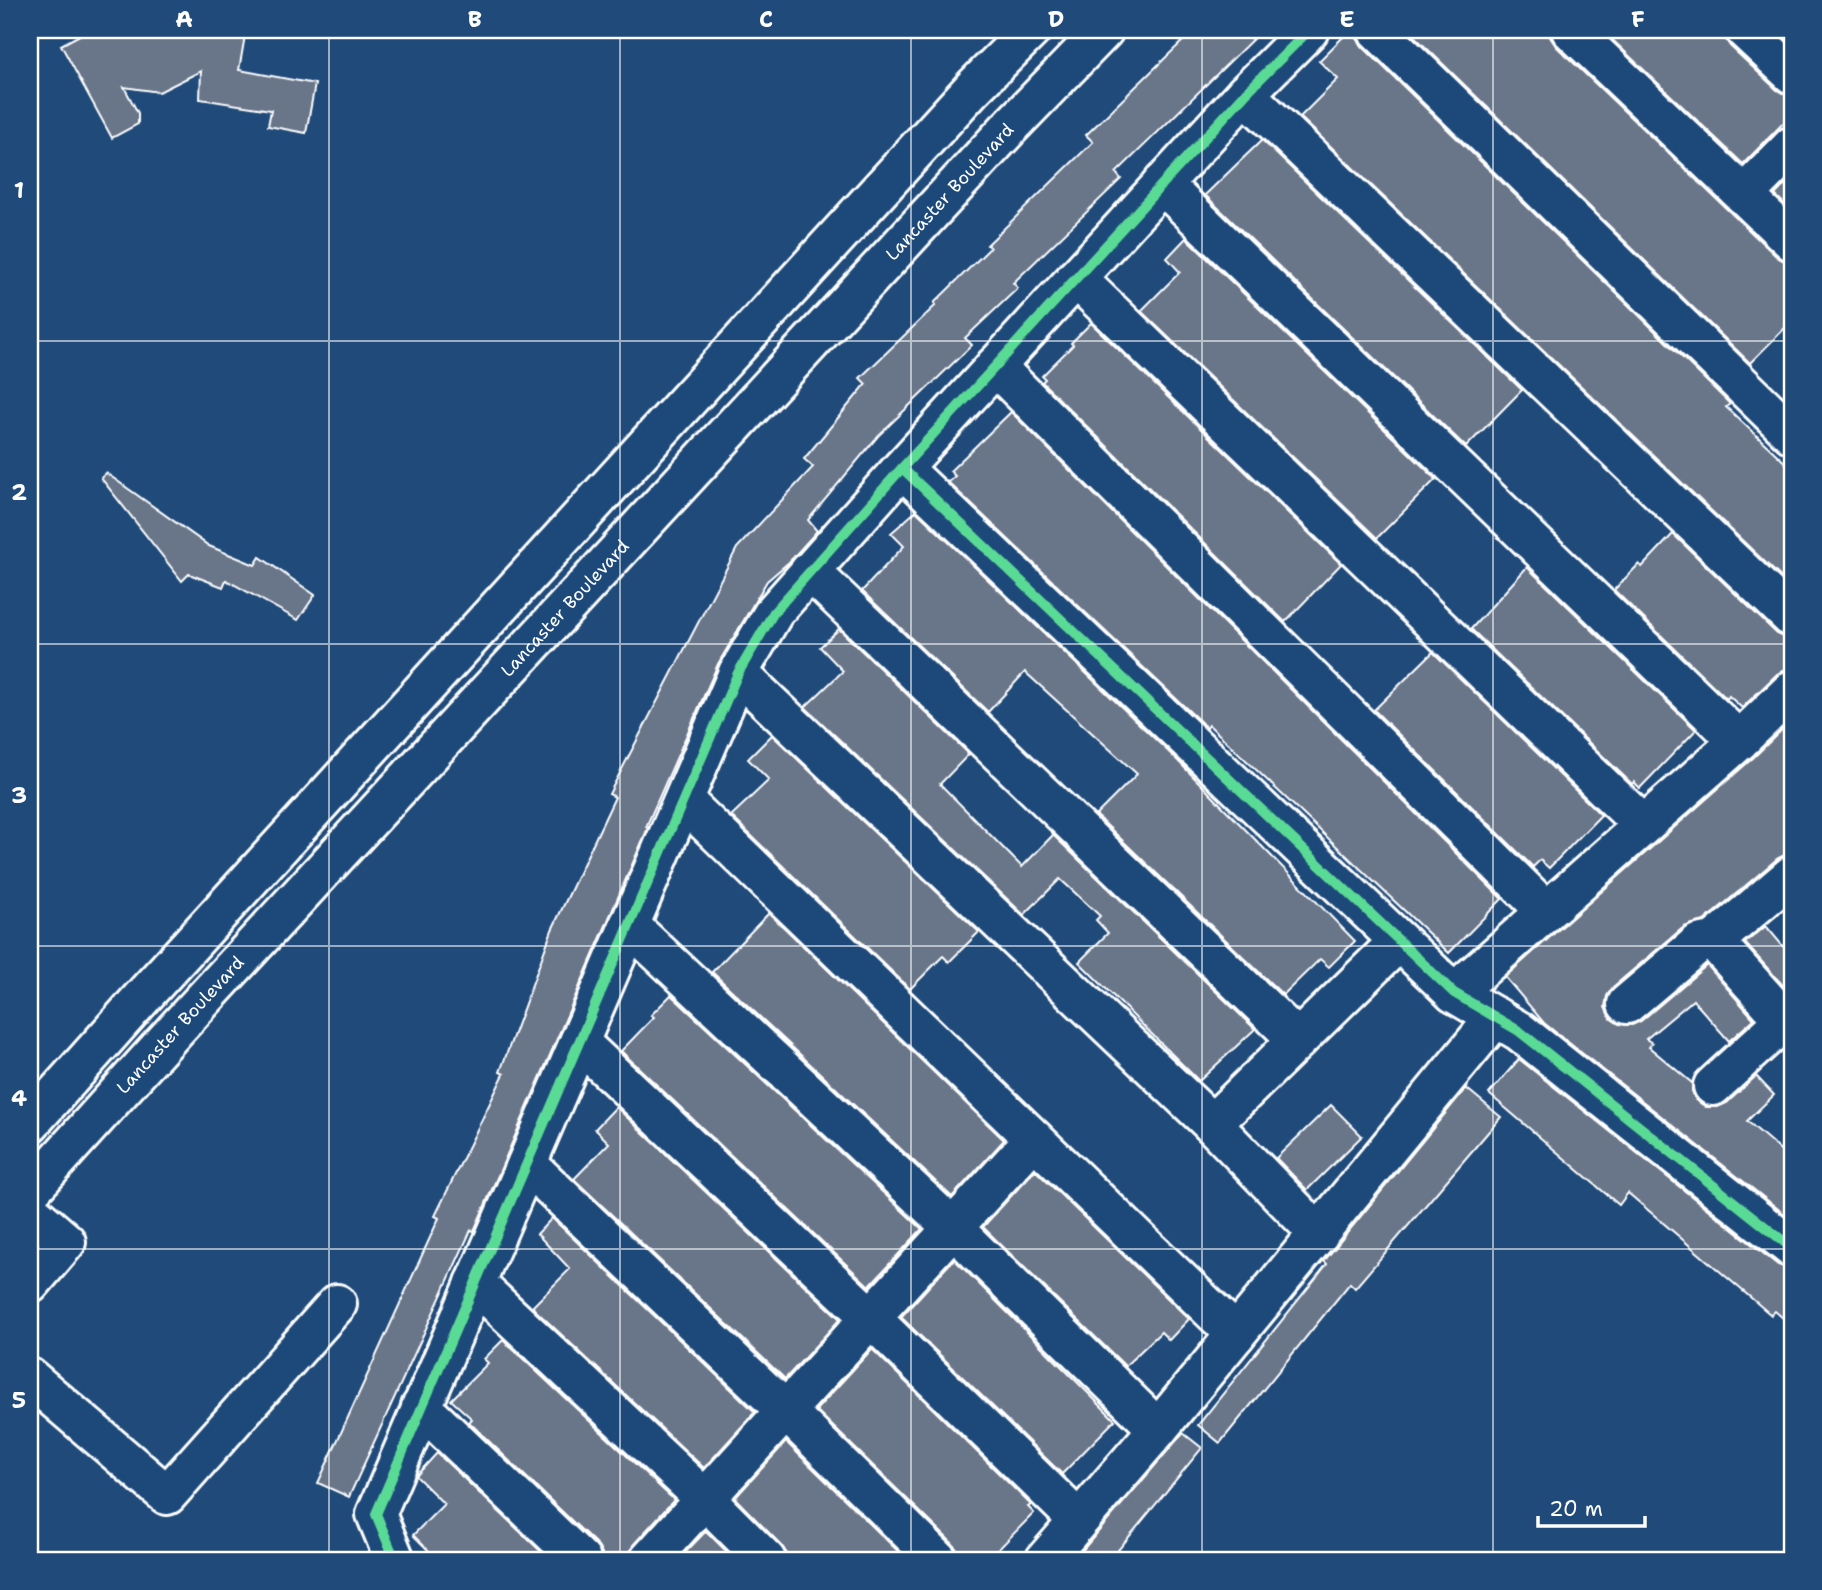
<svg xmlns="http://www.w3.org/2000/svg" width="1822" height="1590" font-family="'Shantell Sans',sans-serif">
  <style>
    .building { fill: #697588; stroke: #fff; stroke-width: 2 }
    .lines { fill: none; stroke-linecap: round; stroke-linejoin: round }
    .minor-casing { stroke: #fff; stroke-width: 44 }
    .major-casing { stroke: #fff; stroke-width: 44 }
    .minor { stroke: #1f4a7a; stroke-width: 38 }
    .major { stroke: #1f4a7a; stroke-width: 38 }
    .cycleway-casing { stroke: #1f4a7a; stroke-width: 15 }
    .cycleway { stroke: #5adb95; stroke-width: 10 }
    .grid { fill: none; stroke: #fff; stroke-width: 2; stroke-opacity: 0.55 }
    .labels { text-anchor: middle; stroke-width: 7; stroke-linejoin: round; paint-order: stroke }
    .street-label { font-size: 18px; fill: #fff; stroke: #1f4a7a }
    .neatline { fill: none; stroke: #fff; stroke-width: 2.5 }
    .grid-label { font-size: 23px; text-anchor: middle; font-weight: bold; fill: #fff }
  </style>
  <rect width="100%" height="100%" fill="#1f4a7a"/>
  <filter id="ink" filterUnits="userSpaceOnUse"><feTurbulence type="fractalNoise" baseFrequency=".0143" numOctaves="2"/><feDisplacementMap in="SourceGraphic" scale="14" xChannelSelector="R" yChannelSelector="G"/><feConvolveMatrix kernelMatrix="1 2 1 2 8 2 1 2 1" color-interpolation-filters="sRGB"/></filter>
  <g filter="url(#ink)">
    <g class="building">
      <path d="M89 30H246L239 70 315 84 306 133 268 126 271 110 200 99 201 71 159 92 124 87 138 113V124L112 138 61 45Z"/>
      <path d="M1194 30H1262L1116 173 1121 179 1013 283 1018 288 965 338 972 345 878 436 808 520 817 531 789 562 767 581 718 664 646 827 648 828 474 1231 471 1230 349 1497 318 1483 439 1218 435 1216 504 1074 500 1072 552 930 615 797 609 794 737 548 813 467 804 459 866 384 860 378 936 305 934 303 990 248 987 245 1093 142 1086 135Z"/>
      <path d="M1350 30H1356V37L1362 46 1730 404 1726 407 1792 469V588L1300 117 1338 79 1319 61Z"/>
      <path d="M1408 30H1550V37L1556 46 1777 257 1786 262H1792V321L1750 363Z"/>
      <path d="M1602 30H1724V37L1730 46 1777 90 1786 95H1792V114L1743 164Z"/>
      <path d="M1262 140 1522 390 1466 447 1205 195Z"/>
      <path d="M1792 177V211L1775 195Z"/>
      <path d="M1186 238 1436 479 1377 538 1141 311 1180 272 1167 258Z"/>
      <path d="M1091 323 1341 564 1285 622 1042 382 1045 379 1042 376 1073 345 1071 343Z"/>
      <path d="M1011 412 1502 899 1449 953 1209 725 1207 728 948 482 955 476 950 471Z"/>
      <path d="M106 473 209 546 255 565 260 557 315 595 298 620 226 580 223 587 189 574 182 581 101 478Z"/>
      <path d="M916 511 1176 759 1355 941 1329 967 1320 959 1283 995 1096 815 1137 774 1025 672 988 712 862 591 904 546 891 533Z"/>
      <path d="M1673 534 1777 634 1786 639H1792V669H1786L1777 674 1742 708 1729 696 1727 699 1614 590 1639 564 1642 567Z"/>
      <path d="M1527 567 1696 730 1640 788 1634 782 1632 784 1471 629Z"/>
      <path d="M839 629 969 754 940 784 1022 867 1053 835 1255 1029 1199 1081 1079 962 1108 933 1096 920 1100 916 1060 879 1024 915 805 707 843 671 820 647Z"/>
      <path d="M1433 652 1601 815 1549 868 1540 860 1533 867 1374 710Z"/>
      <path d="M1792 720V852L1778 858 1704 921 1684 927 1613 987 1607 996 1605 1007 1610 1018 1619 1024 1632 1025 1641 1021 1707 965 1754 1019 1729 1041 1693 1000 1646 1039 1652 1043 1649 1047 1692 1083V1091L1696 1100 1706 1107H1717L1727 1103 1756 1076 1774 1095 1747 1121 1792 1160V1220L1544 1023 1505 977 1754 757Z"/>
      <path d="M772 735 979 932 949 962 943 956 910 989 731 816 769 780 748 759Z"/>
      <path d="M769 913 1004 1140 952 1197 712 972Z"/>
      <path d="M1766 926 1792 957V989L1789 992 1745 943Z"/>
      <path d="M671 995 922 1229 869 1286 621 1051 654 1017 651 1015Z"/>
      <path d="M1519 1059 1778 1265 1792 1269V1326L1775 1311 1771 1315 1628 1193 1619 1205 1489 1094Z"/>
      <path d="M1466 1088 1501 1117 1355 1288 1350 1283 1220 1443 1198 1425 1327 1264 1324 1261Z"/>
      <path d="M1331 1105 1362 1136 1307 1190 1276 1158Z"/>
      <path d="M616 1107 840 1319 785 1379 574 1179 609 1143 595 1129Z"/>
      <path d="M1035 1170 1189 1319 1169 1340 1161 1332 1125 1366 983 1227Z"/>
      <path d="M552 1218 755 1412 704 1468 534 1309 533 1306 570 1269 537 1234Z"/>
      <path d="M954 1259 1115 1420 1062 1474 901 1317Z"/>
      <path d="M503 1340 674 1500 633 1545 628 1560H602V1553L596 1544 469 1422 472 1419 451 1400 488 1363 484 1359Z"/>
      <path d="M872 1349 1031 1505 1028 1507 1034 1513 988 1560H959V1553L953 1544 816 1410Z"/>
      <path d="M1183 1433 1202 1448 1110 1560H1074Z"/>
      <path d="M786 1442 907 1560H787V1554L781 1545 735 1498Z"/>
      <path d="M437 1453 550 1560H438L413 1535 444 1504 416 1476Z"/>
      <path d="M706 1531 735 1560H678Z"/>
    </g>
    <g class="lines">
      <g class="minor-casing">
        <g id="minor">
          <path d="M1377 30 1792 434"/>
          <path d="M1571 30 1792 241"/>
          <path d="M1745 30 1792 74"/>
          <path d="M1245 94 1792 618"/>
          <path d="M1162 184 1739 741"/>
          <path d="M1744 195 1792 146"/>
          <path d="M1076 278 1643 825"/>
          <path d="M995 366 1546 911"/>
          <path d="M902 468 1454 993 1519 1031 1792 1248"/>
          <path d="M810 571 1298 1040"/>
          <path d="M738 673 1212 1124 1319 1234"/>
          <path d="M684 801 1236 1334"/>
          <path d="M629 925 953 1228 1158 1429"/>
          <path d="M1714 941 1792 1028"/>
          <path d="M1454 993 1739 741 1792 690"/>
          <path d="M1627 1004 1698 944 1714 941 1792 875"/>
          <path d="M579 1042 871 1318 1078 1520"/>
          <path d="M1713 1086 1785 1020"/>
          <path d="M1212 1124 1399 941"/>
          <path d="M527 1164 786 1411 938 1560"/>
          <path d="M30 1211 66 1242 30 1284"/>
          <path d="M475 1283 705 1499 766 1560"/>
          <path d="M30 1378 167 1495 337 1304"/>
          <path d="M421 1407 581 1560"/>
          <path d="M395 1560 376 1514 738 673 774 612 902 468 1245 94 1309 30"/>
          <path d="M649 1560 1034 1139"/>
          <path d="M1045 1560 1158 1429 1496 1017"/>
        </g>
      </g>
      <g class="major-casing">
        <g id="major">
          <path d="M30 1123 147 992 972 89 1031 30"/>
          <path id="s1" d="M30 1191 177 1028 1008 129 1104 30"/>
        </g>
      </g>
      <use href="#minor" class="minor"/>
      <use href="#major" class="major"/>
      <g class="cycleway-casing">
        <g id="cycleway">
          <path d="M902 468 1454 993 1519 1031 1792 1248"/>
          <path d="M395 1560 376 1514 738 673 774 612 902 468 1245 94 1309 30"/>
        </g>
      </g>
      <use href="#cycleway" class="cycleway"/>
    </g>
  </g>
  <path class="grid" d="M329 30V1560M620 30V1560M911 30V1560M1202 30V1560M1493 30V1560M30 341H1792M30 644H1792M30 946H1792M30 1249H1792"/>
  <g class="labels">
    <g class="street-label">
      <text dy="6" stroke="none"><textPath href="#s1" startOffset="1358">Lancaster Boulevard</textPath></text>
      <text dy="6" stroke="none"><textPath href="#s1" startOffset="791">Lancaster Boulevard</textPath></text>
      <text dy="6" stroke="none"><textPath href="#s1" startOffset="224">Lancaster Boulevard</textPath></text>
    </g>
  </g>
  <rect width="1822" height="1590" fill="none" stroke="#1f4a7a" stroke-width="77"/>
  <path d="M1538 1516v10h107v-10" fill="none" stroke="#ffffff" stroke-width="3.5"/>
  <text x="1549" y="1516" font-size="21" fill="#ffffff" stroke="#1f4a7a" stroke-width="5" paint-order="stroke">20 m</text>
  <rect x="38" y="38" width="1746" height="1514" class="neatline"/>
  <g class="grid-label">
    <text x="184" y="27">A</text>
    <text x="475" y="27">B</text>
    <text x="766" y="27">C</text>
    <text x="1056" y="27">D</text>
    <text x="1347" y="27">E</text>
    <text x="1638" y="27">F</text>
    <text x="19" y="198">1</text>
    <text x="19" y="500">2</text>
    <text x="19" y="803">3</text>
    <text x="19" y="1106">4</text>
    <text x="19" y="1408">5</text>
  </g>
</svg>
